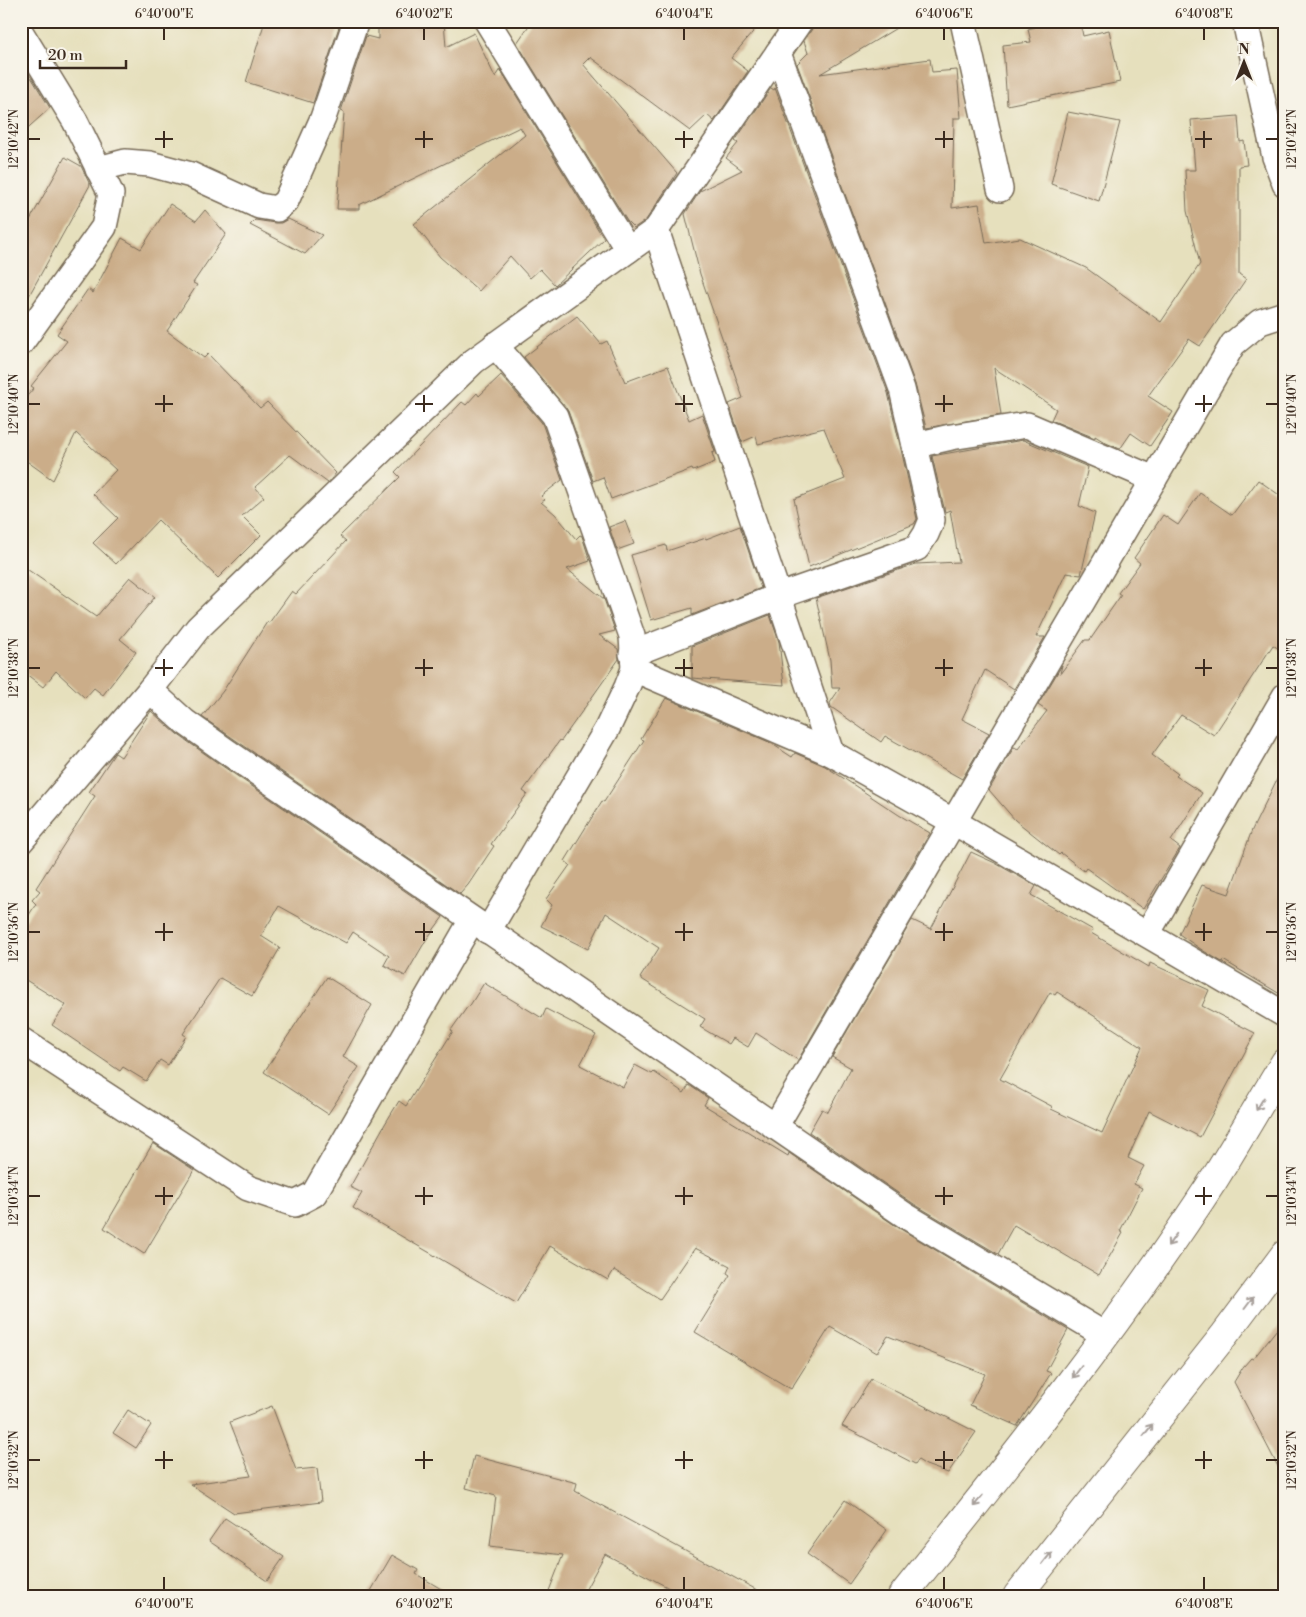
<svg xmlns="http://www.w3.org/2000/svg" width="1306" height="1617" font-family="'Libre Bodoni',serif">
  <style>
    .building { fill: #cbad89; fill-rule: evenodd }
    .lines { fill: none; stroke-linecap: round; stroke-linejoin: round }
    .minor-casing { stroke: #776a56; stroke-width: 28 }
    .tertiary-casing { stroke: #776a56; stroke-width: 30 }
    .minor { stroke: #fff; stroke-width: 25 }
    .tertiary { stroke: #fff; stroke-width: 28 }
    .oneway { stroke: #a79f9a }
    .ticks { fill: none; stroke: #3b2a1e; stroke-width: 2 }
    .neatline { fill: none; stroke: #3b2a1e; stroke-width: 2 }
    .ticks-label { font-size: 12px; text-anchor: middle; fill: #3b2a1e }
  </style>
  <rect width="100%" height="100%" fill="#f7f3e8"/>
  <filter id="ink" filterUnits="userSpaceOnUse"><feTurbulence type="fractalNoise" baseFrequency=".02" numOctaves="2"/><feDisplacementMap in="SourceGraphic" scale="10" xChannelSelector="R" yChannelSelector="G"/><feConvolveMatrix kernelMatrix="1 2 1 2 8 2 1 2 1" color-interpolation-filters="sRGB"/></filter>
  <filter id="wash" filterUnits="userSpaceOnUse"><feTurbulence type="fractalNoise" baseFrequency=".0096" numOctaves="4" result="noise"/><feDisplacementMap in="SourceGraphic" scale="20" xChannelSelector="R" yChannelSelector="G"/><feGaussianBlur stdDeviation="1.12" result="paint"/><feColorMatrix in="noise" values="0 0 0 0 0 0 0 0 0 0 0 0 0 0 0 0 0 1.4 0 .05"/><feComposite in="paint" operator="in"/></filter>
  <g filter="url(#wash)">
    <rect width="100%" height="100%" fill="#e6e0bd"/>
    <g id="blocks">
      <g class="building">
        <path d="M265 21H318L339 27 313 103 246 82Z"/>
        <path d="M378 21H444L446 47 474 33 495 77 500 69 604 239 555 285 540 269 530 278 510 256 479 291 440 257 414 224 525 135 520 127 359 205V209H337L344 112 341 111 366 36 378 39Z"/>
        <path d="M532 21H762L731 58 748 71 714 121 707 115 690 131 590 57 583 64 677 173 646 220 634 228 627 221 517 43Z"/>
        <path d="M814 21H908L820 74 930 59 932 72 957 70 961 118H954L952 208 979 204 986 243 1020 238 1086 268 1161 322 1200 264 1187 211 1185 170H1195L1191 120 1238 116 1240 142 1244 141 1247 165 1239 166V274L1246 279 1200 346 1189 339 1148 396 1173 412 1150 446 1131 433 1120 449 1106 443 1095 436V438L1051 420 1056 409 994 368 1001 415 926 428 915 384 797 64 808 53 804 41 812 29Z"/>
        <path d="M1034 21H1080L1083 36 1109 30 1120 82 1007 105 1003 45 1031 42 1028 29 1035 27Z"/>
        <path d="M21 61 50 108 21 134Z"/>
        <path d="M771 88 774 90 775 88 888 393 917 519 914 524 809 567 794 499 845 479 824 428 758 444 756 436 742 442 729 404 743 398 700 274 685 214 700 191 742 170 726 158 738 143 735 141Z"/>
        <path d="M1068 112 1120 122 1099 201 1051 184Z"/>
        <path d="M65 157 81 166 90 185 21 310V236Z"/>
        <path d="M170 204 196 221 205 210 226 234 193 283 197 285 167 331 204 358 208 354 260 408 267 402 336 473 328 483 290 455 255 487 264 497 242 516 261 535 218 578 158 520 116 564 93 543 118 518 93 494 116 470 76 433 53 480 21 457V403L34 388 31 386 67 341 57 334 88 289 93 293 122 238 141 249Z"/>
        <path d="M288 219 322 235 305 254 250 225 255 220 275 223H281Z"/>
        <path d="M577 316 601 344 607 341 625 382 668 366 689 420 702 414 715 452 712 453 715 462 693 471 692 469 611 499 603 477 593 481 568 411 524 357Z"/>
        <path d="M501 375 542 423 562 480 541 496 545 500 541 502 555 514 576 539 580 535 582 536 590 561 567 569 604 599 615 631 599 635 618 649 619 659 561 741 560 740 523 791 527 794 491 844 494 846 468 885 460 894 202 717 223 691 267 622 269 623 292 591 296 594 346 541 340 536 400 477 395 472 462 402 466 405 477 393 479 396Z"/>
        <path d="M1023 440 1088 467 1079 506 1095 513 1081 575 1066 573 1036 637H1045L1014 689 985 670 962 719 989 733 962 779 885 736 881 742 831 707 830 703 840 688H832L830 660 816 598 916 564 959 562 950 510 945 512 932 456Z"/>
        <path d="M1258 480 1285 499V653L1273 645 1214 735 1181 715 1152 755 1178 774 1176 776 1202 793 1171 841 1180 848 1143 909 1086 868 1084 871 1061 853 1059 855 1015 820 989 790 1014 747 1018 749 1047 711 1038 705 1062 665 1060 674 1085 640H1090L1121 595 1118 593 1140 563 1134 558 1163 515 1178 525 1200 493 1232 515Z"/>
        <path d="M625 521 634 544 617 550 609 527Z"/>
        <path d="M740 526 761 588 692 615V608L651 620 631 555 666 545 667 551 706 538V539Z"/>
        <path d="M21 565 96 617 130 577 155 597 120 639 136 652 103 695 94 688 85 698 56 671 43 687 21 670Z"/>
        <path d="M770 615 779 642 784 685 692 678V646Z"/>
        <path d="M666 698 769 742 792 757 795 753 825 766 899 815 930 833 798 1060 756 1033 748 1047 733 1038 729 1044 700 1027 705 1019 640 978 659 948 606 913 588 949 541 926 552 905 546 899 570 865 565 861 602 801 604 802 644 740 641 739Z"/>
        <path d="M151 711 177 734 218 763 443 917 426 940 405 976 384 965 389 956 353 932 346 943 279 906 261 936 280 948 252 996 220 978 183 1034 186 1036 168 1065 160 1060 146 1081 123 1067 120 1071 52 1025 66 1005 21 977V927L36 904 32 900 40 891 36 888 95 796 89 792 115 753 121 757Z"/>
        <path d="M1285 763V997L1223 960 1222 962 1202 950 1179 934 1202 885 1229 894 1252 830Z"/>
        <path d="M971 852 995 863 1036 886 1031 895 1093 930 1091 933 1149 967 1150 963 1209 990 1202 1006 1255 1033 1200 1137 1149 1111 1128 1158 1144 1166 1134 1184 1142 1188 1120 1231 1123 1233 1099 1275 1014 1225 998 1254 914 1204 809 1132 822 1109 828 1112 851 1068 832 1057 912 920 931 929ZM1050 992 1055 995 1057 992 1142 1047 1102 1133 1051 1109 1053 1107 1000 1079Z"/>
        <path d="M327 977 372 1005 343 1057 359 1067 328 1114 264 1072Z"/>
        <path d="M484 983 542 1018 546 1009 596 1035 580 1065 623 1087 635 1065 652 1074 654 1072 684 1093 689 1085 708 1098 704 1105 788 1156 789 1153 899 1228 1068 1330 1046 1371 1051 1373 1017 1426 970 1405 985 1374 888 1336 877 1353 847 1335 846 1336 830 1327 791 1389 695 1332 730 1275 727 1273 730 1266 695 1248 660 1299 614 1270 608 1280 550 1246 516 1303 353 1208 362 1193 350 1187 385 1124 399 1101 406 1106 453 1031 451 1030 468 1006 469 1007Z"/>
        <path d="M153 1143 194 1170 144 1254 104 1228Z"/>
        <path d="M1285 1319V1480L1234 1382 1243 1367 1251 1358 1253 1359Z"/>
        <path d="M871 1379 976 1432 948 1473 926 1465 918 1460 915 1464 842 1426Z"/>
        <path d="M272 1406 296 1470 317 1468 321 1502 234 1513 190 1484 251 1476 230 1422Z"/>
        <path d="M128 1410 151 1425 136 1448 113 1433Z"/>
        <path d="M474 1456 577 1483 575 1491 768 1596H684L605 1554 582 1596H547L563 1555 490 1546 496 1496 466 1488Z"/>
        <path d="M845 1500 887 1530 849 1584 807 1554Z"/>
        <path d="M225 1518 284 1557 267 1581 209 1541Z"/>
        <path d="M392 1555 418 1570 416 1574 453 1596H368Z"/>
      </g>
    </g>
  </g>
  <g filter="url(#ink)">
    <use href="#blocks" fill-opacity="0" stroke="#776a56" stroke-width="1"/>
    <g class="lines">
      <g class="minor-casing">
        <g id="minor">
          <path d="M487 21 628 250"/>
          <path d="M963 21 1000 189"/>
          <path d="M1245 21 1275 157 1285 184"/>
          <path d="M21 33 75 121 111 194 104 227 21 343"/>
          <path d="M98 169 125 162 150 164 191 175 259 206 277 209 286 201 323 118 356 21"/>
          <path d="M656 230 831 753"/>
          <path d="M916 445 951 437 1027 425 1154 479"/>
          <path d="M632 654 779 596 917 548 926 534 932 520 902 389 778 53"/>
          <path d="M634 669 831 753 954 822 1285 1015"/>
          <path d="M150 690 185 722 226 751 906 1216 1105 1335"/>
          <path d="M21 841 150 690 198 628 474 361 656 230 800 21"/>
          <path d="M488 931 607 729 627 687 634 669 632 636 555 416 495 345"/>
          <path d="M1147 934 1285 696"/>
          <path d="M21 1040 248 1188 295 1204 314 1194 472 920"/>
          <path d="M775 1127 1233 344 1260 322 1285 314"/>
        </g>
      </g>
      <g class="tertiary-casing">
        <g id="tertiary">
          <path d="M902 1596C1011 1461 1120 1324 1215 1178 1239 1140 1261 1101 1285 1062"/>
          <path d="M1017 1596 1225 1334 1285 1254"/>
        </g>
      </g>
      <use href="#minor" class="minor"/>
      <use href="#tertiary" class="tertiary"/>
    </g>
    <defs><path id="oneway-shaft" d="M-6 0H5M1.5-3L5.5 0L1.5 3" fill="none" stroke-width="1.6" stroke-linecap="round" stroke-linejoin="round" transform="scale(1.25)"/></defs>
    <g class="oneway">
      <use href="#oneway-shaft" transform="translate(1260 1104) rotate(121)"/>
      <use href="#oneway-shaft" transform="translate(1172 1240) rotate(125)"/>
      <use href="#oneway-shaft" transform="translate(1249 1303) rotate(-53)"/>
      <use href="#oneway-shaft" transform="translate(1077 1372) rotate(127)"/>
      <use href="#oneway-shaft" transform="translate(1148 1430) rotate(-52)"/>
      <use href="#oneway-shaft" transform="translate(978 1501) rotate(129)"/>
      <use href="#oneway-shaft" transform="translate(1047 1558) rotate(-52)"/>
    </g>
  </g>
  <path class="ticks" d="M164 28V40M424 28V40M684 28V40M944 28V40M1204 28V40M164 131V148M424 131V148M684 131V148M944 131V148M1204 131V148M28 139H40M155 139H173M415 139H433M675 139H693M935 139H953M1195 139H1212M1266 139H1278M164 395V412M424 395V412M684 395V412M944 395V412M1204 395V412M28 404H40M155 404H173M415 404H433M675 404H693M935 404H953M1195 404H1212M1266 404H1278M164 659V676M424 659V676M684 659V676M944 659V676M1204 659V676M28 668H40M155 668H173M415 668H433M675 668H693M935 668H953M1195 668H1212M1266 668H1278M164 923V941M424 923V941M684 923V941M944 923V941M1204 923V941M28 932H40M155 932H173M415 932H433M675 932H693M935 932H953M1195 932H1212M1266 932H1278M164 1187V1205M424 1187V1205M684 1187V1205M944 1187V1205M1204 1187V1205M28 1196H40M155 1196H173M415 1196H433M675 1196H693M935 1196H953M1195 1196H1212M1266 1196H1278M164 1451V1469M424 1451V1469M684 1451V1469M944 1451V1469M1204 1451V1469M28 1460H40M155 1460H173M415 1460H433M675 1460H693M935 1460H953M1195 1460H1212M1266 1460H1278M164 1577V1590M424 1577V1590M684 1577V1590M944 1577V1590M1204 1577V1590"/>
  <rect width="1306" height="1617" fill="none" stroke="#f7f3e8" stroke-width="55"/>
  <g transform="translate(1244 62)" stroke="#f7f3e8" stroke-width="4" paint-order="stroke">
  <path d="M0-4L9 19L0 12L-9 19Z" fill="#3b2a1e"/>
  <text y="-8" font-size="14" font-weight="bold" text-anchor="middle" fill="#3b2a1e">N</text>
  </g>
  <path d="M40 60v8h86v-8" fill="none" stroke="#3b2a1e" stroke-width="2.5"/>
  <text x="48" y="60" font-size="15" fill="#3b2a1e" stroke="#f7f3e8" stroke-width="4" paint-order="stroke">20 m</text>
  <rect x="28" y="28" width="1250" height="1562" class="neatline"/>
  <g class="ticks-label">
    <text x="164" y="18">6°40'00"E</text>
    <text x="424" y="18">6°40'02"E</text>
    <text x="684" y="18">6°40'04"E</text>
    <text x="944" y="18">6°40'06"E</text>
    <text x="1204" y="18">6°40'08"E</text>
    <text transform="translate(14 139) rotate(-90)" y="4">12°10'42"N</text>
    <text transform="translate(1292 139) rotate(-90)" y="4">12°10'42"N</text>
    <text transform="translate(14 404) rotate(-90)" y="4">12°10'40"N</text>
    <text transform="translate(1292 404) rotate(-90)" y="4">12°10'40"N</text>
    <text transform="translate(14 668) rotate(-90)" y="4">12°10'38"N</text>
    <text transform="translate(1292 668) rotate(-90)" y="4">12°10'38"N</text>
    <text transform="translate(14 932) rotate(-90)" y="4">12°10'36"N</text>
    <text transform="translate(1292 932) rotate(-90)" y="4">12°10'36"N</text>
    <text transform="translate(14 1196) rotate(-90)" y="4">12°10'34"N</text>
    <text transform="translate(1292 1196) rotate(-90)" y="4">12°10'34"N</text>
    <text transform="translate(14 1460) rotate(-90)" y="4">12°10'32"N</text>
    <text transform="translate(1292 1460) rotate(-90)" y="4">12°10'32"N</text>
    <text x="164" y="1608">6°40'00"E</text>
    <text x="424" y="1608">6°40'02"E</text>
    <text x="684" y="1608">6°40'04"E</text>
    <text x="944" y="1608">6°40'06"E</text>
    <text x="1204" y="1608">6°40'08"E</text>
  </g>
</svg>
